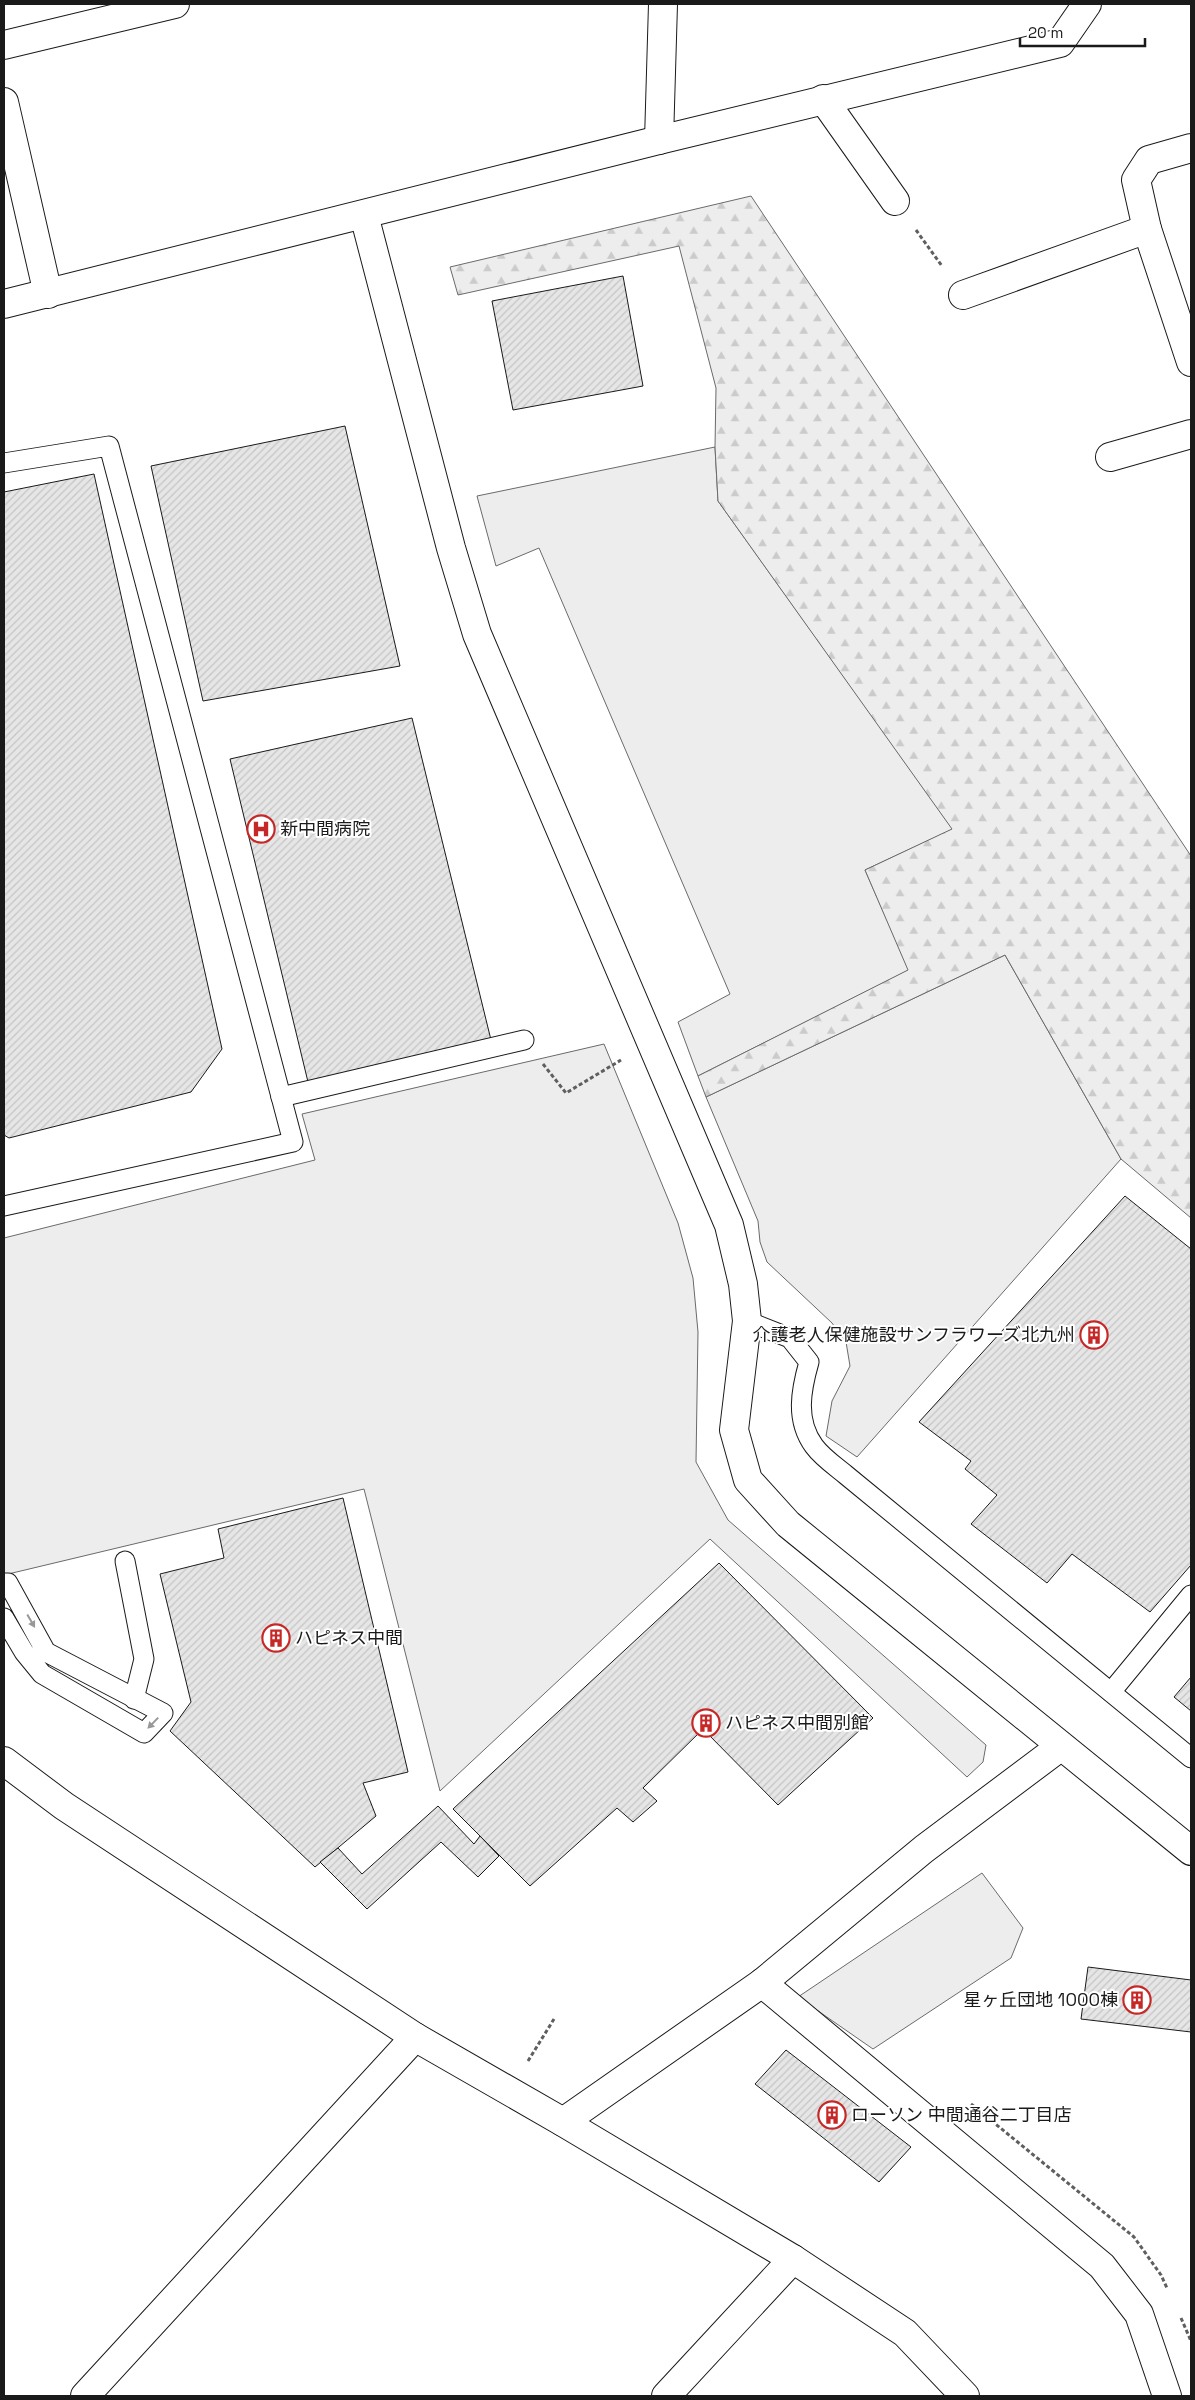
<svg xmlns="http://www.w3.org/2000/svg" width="1195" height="2400" font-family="'Space Grotesk','Noto Sans JP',sans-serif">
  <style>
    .built { fill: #ededed; stroke: #6a6a6a }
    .forest { fill: url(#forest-firs); stroke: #6a6a6a }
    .building { fill: url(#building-hatch); stroke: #1a1a1a }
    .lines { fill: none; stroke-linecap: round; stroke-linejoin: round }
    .lane-casing { stroke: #1a1a1a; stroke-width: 21 }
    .street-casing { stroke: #1a1a1a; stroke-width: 30 }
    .secondary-casing { stroke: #1a1a1a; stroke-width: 30 }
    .path { stroke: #5f5f5f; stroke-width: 3; stroke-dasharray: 4 2.5; stroke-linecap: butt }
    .lane { stroke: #fff; stroke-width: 19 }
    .street { stroke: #fff; stroke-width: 28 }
    .secondary { stroke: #fff; stroke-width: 28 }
    .oneway { fill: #989898 }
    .labels { text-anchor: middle; stroke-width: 4; stroke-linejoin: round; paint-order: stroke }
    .poi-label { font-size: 18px; fill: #1a1a1a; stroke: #fff; text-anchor: start }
  </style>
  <defs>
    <pattern id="forest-firs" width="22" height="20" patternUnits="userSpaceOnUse" patternTransform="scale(1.25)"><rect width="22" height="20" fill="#ededed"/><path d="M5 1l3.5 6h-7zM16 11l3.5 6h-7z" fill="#cbcbcb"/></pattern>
    <pattern id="building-hatch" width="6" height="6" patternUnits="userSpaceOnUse" patternTransform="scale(1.25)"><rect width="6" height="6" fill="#e6e6e6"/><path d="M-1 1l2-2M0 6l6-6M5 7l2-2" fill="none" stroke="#c5c5c5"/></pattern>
  </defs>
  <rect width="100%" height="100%" fill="#fff"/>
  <g class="built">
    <path d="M715 447 718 501 953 829 865 870 909 970 698 1076 678 1022 730 994 539 548 496 566 477 496Z"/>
    <path d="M1005 955 1121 1159 857 1457 826 1436 832 1401 850 1366 846 1342 832 1323 767 1262 760 1242 758 1221 706 1097Z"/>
    <path d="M604 1044 678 1223 693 1278 698 1332 696 1462 728 1520 986 1745 983 1762 967 1777 710 1539 440 1791 364 1489 4 1575V1238L315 1160 302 1114Z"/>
    <path d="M982 1873 1023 1928 1011 1958 873 2049 798 1997Z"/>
  </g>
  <path class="forest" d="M751 196 1191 856V1218L1121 1159 1005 955 706 1097 698 1076 908 970 865 870 952 829 718 501 715 447 716 388 679 246 458 295 450 267Z"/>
  <g class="building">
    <path d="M623 276 643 386 513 410 492 301Z"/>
    <path d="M345 426 400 666 203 701 151 466Z"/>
    <path d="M94 474 222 1049 191 1092 9 1138 4 1135V492Z"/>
    <path d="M412 718 491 1040 308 1082 230 759Z"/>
    <path d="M1125 1196 1191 1249V1565L1150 1612 1072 1554 1047 1583 971 1524 997 1495 965 1469 971 1461 919 1422Z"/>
    <path d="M343 1498 408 1772 363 1783 376 1816 315 1867 170 1731 191 1702 160 1574 224 1558 218 1529Z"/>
    <path d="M719 1563 873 1718 778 1805 703 1729 643 1788 657 1801 633 1822 617 1808 530 1886 453 1809Z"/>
    <path d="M1191 1677V1711L1174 1697Z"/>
    <path d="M438 1806 474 1844 480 1836 499 1856 478 1877 441 1842 367 1909 320 1862 338 1848 362 1874Z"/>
    <path d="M1088 1967 1191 1980V2032L1081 2019Z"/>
    <path d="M786 2050 911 2147 879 2182 755 2084Z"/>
  </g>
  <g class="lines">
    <g class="lane-casing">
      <g id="lane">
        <path d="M4 463 109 446 293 1142 4 1206"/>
        <path d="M281 1097 524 1040"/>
        <path d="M747 1321 790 1338 809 1362C801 1390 795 1420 814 1446 822 1457 835 1466 846 1475L1191 1758"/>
        <path d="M125 1561 144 1659 134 1699"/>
        <path d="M4 1583H8L46 1652 163 1713 144 1733 42 1674 24 1652 4 1618"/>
        <path d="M1111 1692 1191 1595"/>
      </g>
    </g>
    <g class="street-casing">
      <g id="street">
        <path d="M4 45 175 4"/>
        <path d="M823 99 895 201"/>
        <path d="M4 102 48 294"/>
        <path d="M659 140 663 4"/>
        <path d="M1191 148 1149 160 1136 180 1147 229 1191 362"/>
        <path d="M364 215 451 548 477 634 729 1225 743 1284 747 1321 734 1430 748 1480 788 1524 1191 1851"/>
        <path d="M963 295 1147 229"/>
        <path d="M1110 457 1191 434"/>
        <path d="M762 1983 1102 2266 1139 2314 1167 2396"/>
        <path d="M563 2122 762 1983 924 1849 1060 1747"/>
        <path d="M85 2396 415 2037"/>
        <path d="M666 2396 793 2259"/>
      </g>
    </g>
    <g class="secondary-casing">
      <g id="secondary">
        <path d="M4 304 659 140 1060 43 1087 4"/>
        <path d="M4 1761 64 1806 415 2037 563 2122 793 2259 905 2333 965 2396"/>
      </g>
    </g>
    <g class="path">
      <path d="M916 230 942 266"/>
      <path d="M543 1064 566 1093 621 1060"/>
      <path d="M528 2061 554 2019"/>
      <path d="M971 2104 1134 2237 1161 2275 1167 2288"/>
      <path d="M1181 2318 1191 2341"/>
    </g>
    <use href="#lane" class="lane"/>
    <use href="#street" class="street"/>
    <use href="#secondary" class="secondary"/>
  </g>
  <defs><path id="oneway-solid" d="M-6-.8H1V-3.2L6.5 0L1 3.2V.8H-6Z" transform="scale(1.25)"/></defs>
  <g class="oneway">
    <use href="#oneway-solid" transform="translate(31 1621) rotate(60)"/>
    <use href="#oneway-solid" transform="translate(153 1723) rotate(134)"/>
  </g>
  <defs>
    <g id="hospital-ring" transform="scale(1.4375)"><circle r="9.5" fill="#fff" stroke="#c62828" stroke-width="1.5"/><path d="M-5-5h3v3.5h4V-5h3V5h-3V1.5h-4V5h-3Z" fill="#c62828"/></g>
    <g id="building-ring" transform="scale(1.4375)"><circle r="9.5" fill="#fff" stroke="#c62828" stroke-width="1.5"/><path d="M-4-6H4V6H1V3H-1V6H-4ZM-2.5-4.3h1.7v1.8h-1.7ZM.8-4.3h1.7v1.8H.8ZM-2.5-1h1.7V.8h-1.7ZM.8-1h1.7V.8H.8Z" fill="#c62828"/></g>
  </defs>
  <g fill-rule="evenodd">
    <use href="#hospital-ring" x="261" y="829"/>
    <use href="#building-ring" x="1094" y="1335"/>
    <use href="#building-ring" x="276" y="1638"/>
    <use href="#building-ring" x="706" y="1723"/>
    <use href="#building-ring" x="1137" y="2000"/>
    <use href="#building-ring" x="832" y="2115"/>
  </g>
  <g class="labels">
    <g class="poi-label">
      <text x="280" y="835">新中間病院</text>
      <text x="1075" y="1341" text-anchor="end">介護老人保健施設サンフラワーズ北九州</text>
      <text x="295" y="1644">ハピネス中間</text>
      <text x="725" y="1729">ハピネス中間別館</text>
      <text x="1118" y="2006" text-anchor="end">星ヶ丘団地 1000棟</text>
      <text x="851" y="2121">ローソン 中間通谷二丁目店</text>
    </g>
  </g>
  <rect width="1195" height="2400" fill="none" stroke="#1a1a1a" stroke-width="10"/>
  <path d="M1020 38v8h125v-8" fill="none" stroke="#1a1a1a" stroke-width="2.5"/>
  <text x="1028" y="38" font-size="15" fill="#1a1a1a" stroke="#ffffff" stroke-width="4" paint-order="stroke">20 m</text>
</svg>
